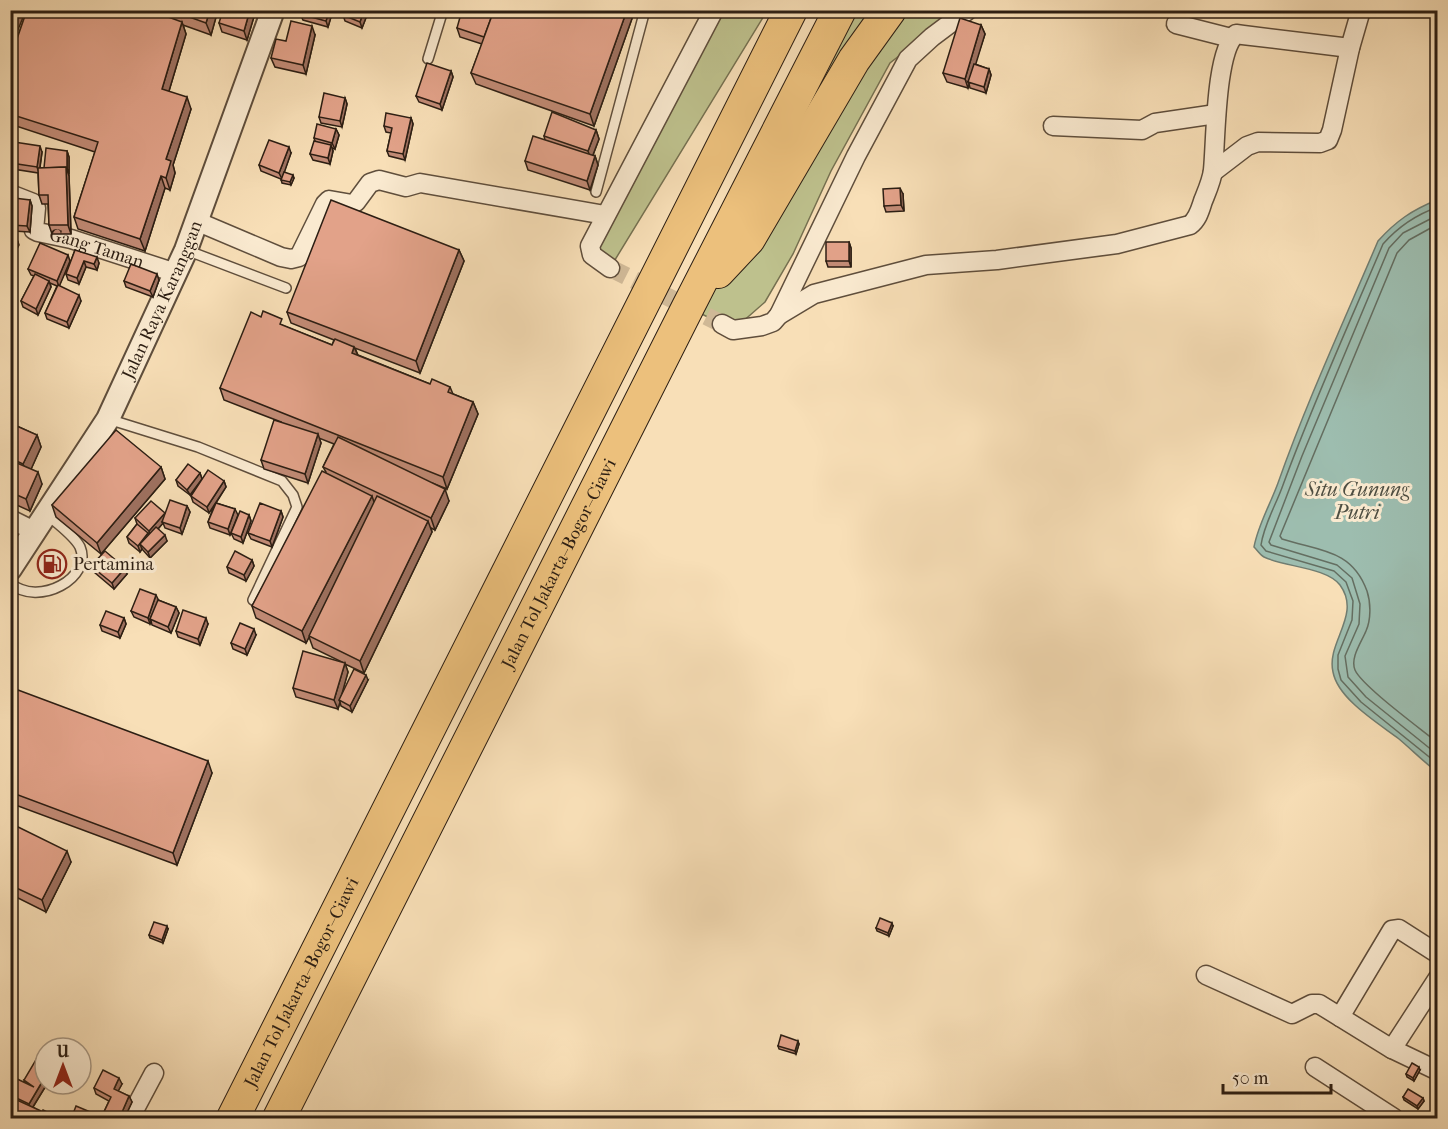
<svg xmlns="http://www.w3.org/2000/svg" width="1448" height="1129" font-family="'IM FELL French Canon',serif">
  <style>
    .green { fill: #bec18d; stroke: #757050; stroke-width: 1.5 }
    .water { fill: #9dbdaf; stroke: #707d71; stroke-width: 1.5 }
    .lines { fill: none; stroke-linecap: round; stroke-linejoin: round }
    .shore { stroke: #646e61; stroke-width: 1.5 }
    .minor-tunnel { stroke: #cfb896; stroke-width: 18; stroke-dasharray: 18 9; stroke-linecap: butt }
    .service-casing { stroke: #5f4e3c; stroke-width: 12 }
    .minor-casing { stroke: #5f4e3c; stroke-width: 21 }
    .tertiary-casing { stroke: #5f4e3c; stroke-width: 26 }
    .motorway-casing { stroke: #2c1e13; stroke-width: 34 }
    .service { stroke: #faead0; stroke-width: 9 }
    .minor { stroke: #faead0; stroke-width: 18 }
    .tertiary { stroke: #faead0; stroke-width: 22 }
    .motorway { stroke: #ecc07c; stroke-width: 32 }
    .wall { fill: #c28b76; stroke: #2c1e13; stroke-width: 1.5 }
    .shaded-wall { fill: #9e7160; stroke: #2c1e13; stroke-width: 1.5 }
    .building { fill: #e2a289; stroke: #2c1e13; stroke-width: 1.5 }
    .labels { text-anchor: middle; stroke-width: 6; stroke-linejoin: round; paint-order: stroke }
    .street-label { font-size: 18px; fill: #2c1e13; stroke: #faead0 }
    .poi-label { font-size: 18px; fill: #2c1e13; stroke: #faead0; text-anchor: start }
    .water-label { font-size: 20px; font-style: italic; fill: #4e4e42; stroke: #faead0 }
  </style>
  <rect width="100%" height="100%" fill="#f8dfb7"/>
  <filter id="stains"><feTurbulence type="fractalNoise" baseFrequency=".00333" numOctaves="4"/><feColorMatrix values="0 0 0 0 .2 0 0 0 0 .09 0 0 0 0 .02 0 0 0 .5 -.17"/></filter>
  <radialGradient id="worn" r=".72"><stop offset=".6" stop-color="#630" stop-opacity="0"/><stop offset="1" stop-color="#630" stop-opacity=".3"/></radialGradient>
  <g class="green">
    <path d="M714 11H767L610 268 590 246Z"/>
    <path d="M840 11H957L890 63 831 171 793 254 765 302 733 330 688 307Z"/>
  </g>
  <path class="water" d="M1437 200V772C1424 762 1412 750 1399 739 1378 723 1338 699 1333 672 1326 642 1362 615 1340 585 1326 567 1284 567 1264 557 1260 555 1257 550 1254 547 1258 525 1270 505 1278 483 1307 401 1344 321 1378 241 1396 221 1412 210 1437 200Z"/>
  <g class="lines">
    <g class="shore">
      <path d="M1438 207C1415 215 1398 227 1383 244 1349 324 1313 403 1283 485 1276 505 1264 524 1261 545L1266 551 1334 571 1346 582 1353 601 1352 620 1338 655V669L1341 680 1361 702 1438 764"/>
      <path d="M1438 215 1403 233 1389 248 1302 456 1269 542 1271 545 1337 565 1352 578 1360 604 1359 624 1345 656 1348 677 1366 697 1438 755"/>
      <path d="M1438 224 1409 240 1397 253 1280 536 1282 539C1319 551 1352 549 1367 591 1371 603 1371 620 1366 631 1361 643 1350 658 1355 670 1362 686 1421 729 1438 743"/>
    </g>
    <path class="minor-tunnel" d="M610 268 722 324"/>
    <g class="service-casing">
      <g id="service">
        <path d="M428 59 443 10"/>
        <path d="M596 192 645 10"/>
        <path d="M186 250 286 288"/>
        <path d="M108 419 198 447 282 481 293 495 297 507 253 600"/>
        <path d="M10 583C39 608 93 577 80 547 74 535 57 524 47 514"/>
      </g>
    </g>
    <g class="minor-casing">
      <g id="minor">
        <path d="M1176 24 1231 38"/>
        <path d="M1053 126 1142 130 1155 123 1216 114"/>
        <path d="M1213 172 1247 146 1258 142 1320 143 1328 140 1332 130 1350 48 1361 10"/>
        <path id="s1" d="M10 194 33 203 36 208 34 230 38 232 71 239 176 273"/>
        <path d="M196 221 281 257 291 259 299 257 325 204 329 200 352 204 356 202 370 183 379 180 406 187 420 183 605 215"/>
        <path d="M610 268 592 255 590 246 714 10"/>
        <path d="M779 315 856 156 908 59 932 37 968 10"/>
        <path d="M722 324 733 330 762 326 773 322 779 315 814 294 926 265 997 260 1117 244 1190 225C1198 219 1200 210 1203 201 1207 191 1212 180 1213 170 1216 141 1215 52 1236 34L1243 35 1350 48"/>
        <path d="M10 519 36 532"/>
        <path d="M1206 975 1292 1014 1312 1004H1319L1392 1049"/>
        <path d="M1438 978 1392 1049 1438 1071"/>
        <path d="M1340 1017 1392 930 1399 929 1438 954"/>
        <path d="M1315 1067 1394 1118"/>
        <path d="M130 1118 154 1073"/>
      </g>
    </g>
    <g class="tertiary-casing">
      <g id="tertiary">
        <path id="s2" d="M10 569 108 419 186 250 273 10"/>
      </g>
    </g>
    <g class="motorway-casing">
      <g id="motorway">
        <path d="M718 272 749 239 854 60 890 10"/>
        <path id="s3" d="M233 1118 791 10"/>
        <path id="s4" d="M279 1118 688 307 840 10"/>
      </g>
    </g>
    <use href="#service" class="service"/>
    <use href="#minor" class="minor"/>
    <use href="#tertiary" class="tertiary"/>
    <use href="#motorway" class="motorway"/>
  </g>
  <g class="wall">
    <path d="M10 10 15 37 10 35Z"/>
    <path d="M27 10H218L211 35 183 25 186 34 169 91 191 109 173 165 175 173 170 190 165 188 145 251 78 229 74 217 95 152 10 124V59Z"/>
    <path d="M256 10 247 40 222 32 219 23Z"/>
    <path d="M345 10H369L362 28 345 21 343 15Z"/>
    <path d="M635 10 594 126 476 84 471 73 482 44 460 37 457 28Z"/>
    <path d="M329 11 331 17 328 27 303 20 300 14Z"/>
    <path d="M981 25 985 34 975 64 989 69 991 75 986 93 970 88 969 84 968 88 947 82 943 73Z"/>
    <path d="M315 35 306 74 275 67 271 58Z"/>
    <path d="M451 71 453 77 442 110 419 102 416 96Z"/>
    <path d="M345 98 347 104 342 127 321 123 319 117Z"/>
    <path d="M411 118 413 124 405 160 389 156 387 151 391 133 386 132 384 126Z"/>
    <path d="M336 129 339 135 335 149 332 148 333 151 330 164 313 160 310 154 315 141 314 138Z"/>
    <path d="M596 130 599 139 593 155 595 156 598 165 590 190 528 170 525 161 545 140 544 136Z"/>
    <path d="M67 151 69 157V174L71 234H52L49 225 48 204H42L39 195 38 173 13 169 11 163 42 152 40 168H45Z"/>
    <path d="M291 153 284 172 294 178 291 185 282 183 281 179 261 171 259 165Z"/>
    <path d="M903 194 904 211 886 212 884 206Z"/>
    <path d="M30 200 32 206 30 232 13 231 11 225Z"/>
    <path d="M849 242 851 248V267H828L826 261Z"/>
    <path d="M75 250 99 263 97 270 86 267 79 284 68 280 66 274Z"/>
    <path d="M459 250 464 261 420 373 355 348 358 355 430 384 450 387 453 394 473 402 478 414 447 489 432 483 449 501 435 530 431 528 432 532 364 673 345 664 348 672 342 692 368 680 352 712 341 706 340 702 338 709 296 697 293 688 342 662 313 648 309 637 306 643 256 618 252 606 326 472 323 467 334 444 319 438 321 443 308 483 264 469 261 460 281 422 224 400 220 388 261 317 332 345 334 340 291 323 287 312Z"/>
    <path d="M70 261 59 286 81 301 69 328 47 319 45 313 57 286 50 283 51 287 38 315 23 307 21 301 34 276 31 275 28 269Z"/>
    <path d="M159 280 153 297 126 287 124 281Z"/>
    <path d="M10 423 37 435 41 447 31 469 42 484 30 511 10 502Z"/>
    <path d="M161 467 165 479 101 554 56 517 52 505Z"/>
    <path d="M200 473 202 479 224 481 226 487 216 503 235 509 230 535 210 528 208 522 215 503 209 513 193 502 191 496 201 480 190 495 178 486 176 480Z"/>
    <path d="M187 506 190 512 182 534 165 528 163 523 158 529 167 541 150 558 142 549 140 552 129 543 127 537 137 524 135 518 165 513V514Z"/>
    <path d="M281 511 283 517 272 547 251 539 248 533Z"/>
    <path d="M249 515 251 521 243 543 234 539 231 533Z"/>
    <path d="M252 560 254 566 246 581 229 573 227 567Z"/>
    <path d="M91 566 127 574 114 589 94 572Z"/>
    <path d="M158 600 176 607 179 613 171 633 152 625 151 621 150 624 134 617 131 611Z"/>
    <path d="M124 618 126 624 120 638 102 631 100 625Z"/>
    <path d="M208 624 200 645 178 637 176 631Z"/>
    <path d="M256 635 247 655 233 649 231 643Z"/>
    <path d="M10 683 18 691 212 773 177 865 10 803V710L13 705 10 707Z"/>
    <path d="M10 823 71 862 46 912 10 894Z"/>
    <path d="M893 926 889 936 877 931 876 928Z"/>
    <path d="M168 929 163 943 150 938 149 935Z"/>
    <path d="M799 1044 796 1054 779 1049 778 1046Z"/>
    <path d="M1420 1070 1414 1081 1407 1077 1406 1074Z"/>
    <path d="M24 1080 47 1084 33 1107 42 1113 59 1118 10 1119V1081L25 1082Z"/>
    <path d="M122 1084 118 1091 129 1096 132 1102 124 1119H105L103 1114 109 1101 96 1094 94 1088Z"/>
    <path d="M1403 1097 1423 1098 1424 1101 1418 1109 1404 1100Z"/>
  </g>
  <g class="shaded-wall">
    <path d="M17 10H26L15 37 11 25Z"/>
    <path d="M210 10H218L211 35 206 23Z"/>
    <path d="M250 10H256L247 40 244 31Z"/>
    <path d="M364 10H369L362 28 360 22Z"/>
    <path d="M627 10H635L594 126 590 114Z"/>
    <path d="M329 11 331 17 328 27 326 21Z"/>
    <path d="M182 22 186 34 166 101 162 89Z"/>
    <path d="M981 25 985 34 970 83 968 82 969 84 968 88 965 79Z"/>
    <path d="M312 26 315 35 306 74 303 65Z"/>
    <path d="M989 69 991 75 986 93 984 87Z"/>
    <path d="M451 71 453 77 442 110 440 104Z"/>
    <path d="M187 97 191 109 173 165 175 173 170 190 166 178V159Z"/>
    <path d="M345 98 347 104 342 127 340 121Z"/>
    <path d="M411 118 413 124 405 160 403 154Z"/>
    <path d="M336 129 339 135 335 149 332 143Z"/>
    <path d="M596 130 599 139 591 160 588 151Z"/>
    <path d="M331 145 333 151 330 164 328 158Z"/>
    <path d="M40 146 42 152 39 173 37 167Z"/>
    <path d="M289 147 291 153 282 179 279 173Z"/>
    <path d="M67 151 69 157V174L67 168Z"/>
    <path d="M595 156 598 165 590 190 587 181Z"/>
    <path d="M66 167 69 176 71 234 68 225Z"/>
    <path d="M293 175 294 178 291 185 290 182Z"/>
    <path d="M161 176 165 188 145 251 140 239Z"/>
    <path d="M900 188 903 194 904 211 901 205Z"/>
    <path d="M30 200 32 206 30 232 27 226Z"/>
    <path d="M18 242 19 245 14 255 13 252Z"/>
    <path d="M849 242 851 248V267L849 261Z"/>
    <path d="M459 250 464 261 420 373 416 361Z"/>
    <path d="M68 255 70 261 59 287 57 281Z"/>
    <path d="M97 257 99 263 97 270 94 264Z"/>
    <path d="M84 261 86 267 79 284 77 278Z"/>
    <path d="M157 274 159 280 153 297 150 291Z"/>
    <path d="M49 281 51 287 38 315 36 309Z"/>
    <path d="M79 295 81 301 69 328 67 322Z"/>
    <path d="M354 347 359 358 352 353Z"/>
    <path d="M473 402 478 414 447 489 443 477Z"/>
    <path d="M318 434 321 443 308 483 305 474Z"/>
    <path d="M37 435 41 447 28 476 23 464Z"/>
    <path d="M161 467 165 479 101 554 97 543Z"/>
    <path d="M38 472 42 484 30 511 26 499Z"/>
    <path d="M200 473 202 479 190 495 187 490Z"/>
    <path d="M224 481 226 487 209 513 207 507Z"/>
    <path d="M445 489 449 501 435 530 431 518Z"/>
    <path d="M372 496 376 508 306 643 302 631Z"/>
    <path d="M187 506 190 512 182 534 180 528Z"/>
    <path d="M235 509 238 515 230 535 228 529Z"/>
    <path d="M281 511 283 517 272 547 270 541Z"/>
    <path d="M165 513 167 519 162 522 163 523 151 537 149 531Z"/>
    <path d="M249 515 251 521 243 543 241 537Z"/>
    <path d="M428 521 432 532 364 673 360 661Z"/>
    <path d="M148 533 150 539 140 544 142 549 140 552 138 546Z"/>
    <path d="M165 535 167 541 150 558 148 552Z"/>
    <path d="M252 560 254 566 246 581 244 575Z"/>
    <path d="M125 568 127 574 114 589 112 583Z"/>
    <path d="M156 595 159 601 150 619 151 621 150 624 148 618Z"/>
    <path d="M176 607 179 613 171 633 168 627Z"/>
    <path d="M124 618 126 624 120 638 118 632Z"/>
    <path d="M206 618 208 624 200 645 198 639Z"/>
    <path d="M254 629 256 635 247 655 245 649Z"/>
    <path d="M345 663 348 672 340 701 339 700 340 702 338 709 334 700Z"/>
    <path d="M366 675 368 680 352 712 350 706Z"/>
    <path d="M18 691 21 697 10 707V699Z"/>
    <path d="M208 761 212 773 177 865 173 853Z"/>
    <path d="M67 851 71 862 46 912 42 900Z"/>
    <path d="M892 923 893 926 889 936 888 933Z"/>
    <path d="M167 926 168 929 163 943 162 940Z"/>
    <path d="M798 1041 799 1044 796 1054 795 1051Z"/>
    <path d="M1419 1067 1420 1070 1414 1081 1413 1078Z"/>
    <path d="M45 1077V1084H47L31 1110 29 1104Z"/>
    <path d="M119 1078 122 1084 116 1095 114 1089Z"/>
    <path d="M129 1096 132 1102 124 1119H119Z"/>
    <path d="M1423 1098 1424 1101 1418 1109 1417 1106Z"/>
  </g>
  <g class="building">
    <path d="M10 10H17L11 25H10Z"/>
    <path d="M27 10H149L182 22 162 89 187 97 166 159 171 161 166 178 161 176 140 239 74 217 98 142 10 114V59Z"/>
    <path d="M170 10H210L206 23Z"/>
    <path d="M223 10H250L244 31 219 23Z"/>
    <path d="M301 10H327L329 11 326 21 300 14Z"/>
    <path d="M345 10H364L360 22 343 15Z"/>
    <path d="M462 10H494L484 37 457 28Z"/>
    <path d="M494 10H627L590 114 471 73Z"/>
    <path d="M960 18 981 25 965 79 943 73Z"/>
    <path d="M291 21 312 26 303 65 271 58 276 39 286 41Z"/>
    <path d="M427 63 451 71 440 104 416 96Z"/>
    <path d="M974 64 989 69 984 87 968 82Z"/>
    <path d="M324 93 345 98 340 121 319 117Z"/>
    <path d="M552 112 596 130 588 151 544 136Z"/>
    <path d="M386 113 411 118 403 154 387 151 392 128 384 126Z"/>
    <path d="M317 124 336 129 332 143 314 138Z"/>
    <path d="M533 136 595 156 587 181 525 161Z"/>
    <path d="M269 140 289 147 279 173 259 165Z"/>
    <path d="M314 141 331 145 328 158 310 154Z"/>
    <path d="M14 142 40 146 37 167 11 163Z"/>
    <path d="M46 148 67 151V168L66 167 44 168Z"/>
    <path d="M66 167 68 225H49L48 195H39L38 168Z"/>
    <path d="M284 172 293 175 290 182 281 180Z"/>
    <path d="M900 188 901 205 884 206 883 189Z"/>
    <path d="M14 198 30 200 27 226 11 225Z"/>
    <path d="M331 200 459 250 416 361 287 312Z"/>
    <path d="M10 238 18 242 13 252 10 251Z"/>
    <rect x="826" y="242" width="23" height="19"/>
    <path d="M40 243 68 255 57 281 28 269Z"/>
    <path d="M75 250 97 257 94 264 84 261 77 278 66 274Z"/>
    <path d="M131 264 157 274 150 291 124 281Z"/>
    <path d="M35 274 49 281 36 309 21 301Z"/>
    <path d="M58 285 79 295 67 322 45 313Z"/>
    <path d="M263 311 282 319 280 324 332 345 335 339 354 347 352 353 430 384 432 379 450 387 448 392 473 402 443 477 220 388 251 312 261 317Z"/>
    <path d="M274 420 318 434 305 474 261 460Z"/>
    <path d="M10 423 37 435 23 464 10 458Z"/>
    <path d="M116 430 161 467 97 543 52 505Z"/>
    <path d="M338 437 445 489 431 518 323 467Z"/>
    <path d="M10 460 38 472 26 499 10 492Z"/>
    <path d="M188 464 200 473 187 490 176 480Z"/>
    <path d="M208 470 224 481 207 507 191 496Z"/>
    <path d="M322 471 372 496 302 631 252 606Z"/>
    <path d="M377 496 428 521 360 661 309 636Z"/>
    <path d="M170 500 187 506 180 528 162 522Z"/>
    <path d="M151 501 165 513 149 531 135 518Z"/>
    <path d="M216 503 235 509 228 529 208 522Z"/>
    <path d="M260 503 281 511 270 541 248 533Z"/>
    <path d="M240 511 249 515 241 537 231 533Z"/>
    <path d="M137 524 148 533 138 546 127 537Z"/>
    <path d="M156 527 165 535 148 552 140 544Z"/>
    <path d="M105 551 125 568 112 583 91 566Z"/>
    <path d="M235 551 252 560 244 575 227 567Z"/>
    <path d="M140 589 156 595 148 618 131 611Z"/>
    <path d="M158 600 176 607 168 627 150 619Z"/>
    <path d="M183 610 206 618 198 639 176 631Z"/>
    <path d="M106 611 124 618 118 632 100 625Z"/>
    <path d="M240 623 254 629 245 649 231 643Z"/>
    <path d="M303 651 345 663 334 700 293 688Z"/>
    <path d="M354 669 366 675 350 706 339 700Z"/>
    <path d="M10 683 18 691 10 699Z"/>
    <path d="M18 690 208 761 173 853 10 792V710Z"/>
    <path d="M10 823 67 851 42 900 10 885Z"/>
    <path d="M880 918 892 923 888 933 876 928Z"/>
    <path d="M154 922 167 926 162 940 149 935Z"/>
    <path d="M781 1035 798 1041 795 1051 778 1046Z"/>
    <path d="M37 1058 45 1063V1077L29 1104 10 1095V1081L13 1077 34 1087 24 1080Z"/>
    <path d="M1412 1063 1419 1067 1413 1078 1406 1074Z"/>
    <path d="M103 1070 119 1078 114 1089 129 1096 119 1119H114L103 1114 111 1097 94 1088Z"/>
    <path d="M1408 1089 1423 1098 1417 1106 1403 1097Z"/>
    <path d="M10 1097 16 1100 10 1110Z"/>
    <path d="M17 1100 41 1111 38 1119H10V1114Z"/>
    <path d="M76 1106 95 1114 93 1119H71Z"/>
    <path d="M43 1110 59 1118V1119H40Z"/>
  </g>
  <defs>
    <g id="fuel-ring" transform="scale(1.5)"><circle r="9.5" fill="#faead0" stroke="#8f2418" stroke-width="1.5"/><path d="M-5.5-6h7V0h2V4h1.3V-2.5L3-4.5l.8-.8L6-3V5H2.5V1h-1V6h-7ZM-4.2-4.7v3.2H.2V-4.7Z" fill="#8f2418"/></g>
  </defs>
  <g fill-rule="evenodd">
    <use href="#fuel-ring" x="52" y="564"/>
  </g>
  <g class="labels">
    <g class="street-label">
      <text dy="6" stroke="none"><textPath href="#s1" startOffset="118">Gang Taman</textPath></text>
      <text dy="6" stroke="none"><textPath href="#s2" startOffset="310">Jalan Raya Karanggan</textPath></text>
      <text dy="6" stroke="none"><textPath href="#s4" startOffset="621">Jalan Tol Jakarta–Bogor–Ciawi</textPath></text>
      <text dy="6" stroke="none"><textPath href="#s3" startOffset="152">Jalan Tol Jakarta–Bogor–Ciawi</textPath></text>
    </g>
    <g class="poi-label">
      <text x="73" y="570">Pertamina</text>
    </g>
    <g class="water-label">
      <text x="1357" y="496">Situ Gunung<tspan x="1357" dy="23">Putri</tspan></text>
    </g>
  </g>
  <rect width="1448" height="1129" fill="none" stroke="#f8dfb7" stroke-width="36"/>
  <rect x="12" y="12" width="1424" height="1105" fill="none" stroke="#2c1e13" stroke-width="3"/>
  <rect x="18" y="18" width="1412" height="1093" fill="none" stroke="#2c1e13" stroke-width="1.5"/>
  <g transform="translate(63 1066)"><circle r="28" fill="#faead0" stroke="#a89884" stroke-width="1.5"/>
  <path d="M0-4.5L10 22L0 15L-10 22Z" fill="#8f2418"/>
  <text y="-9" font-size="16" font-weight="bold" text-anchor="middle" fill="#2c1e13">U</text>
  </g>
  <path d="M1223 1084v9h108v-9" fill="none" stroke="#2c1e13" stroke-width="3"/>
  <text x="1232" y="1084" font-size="18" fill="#2c1e13" stroke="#faead0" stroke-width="4.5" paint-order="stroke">50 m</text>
  <rect width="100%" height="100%" filter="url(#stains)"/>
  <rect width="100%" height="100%" fill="url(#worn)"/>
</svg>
